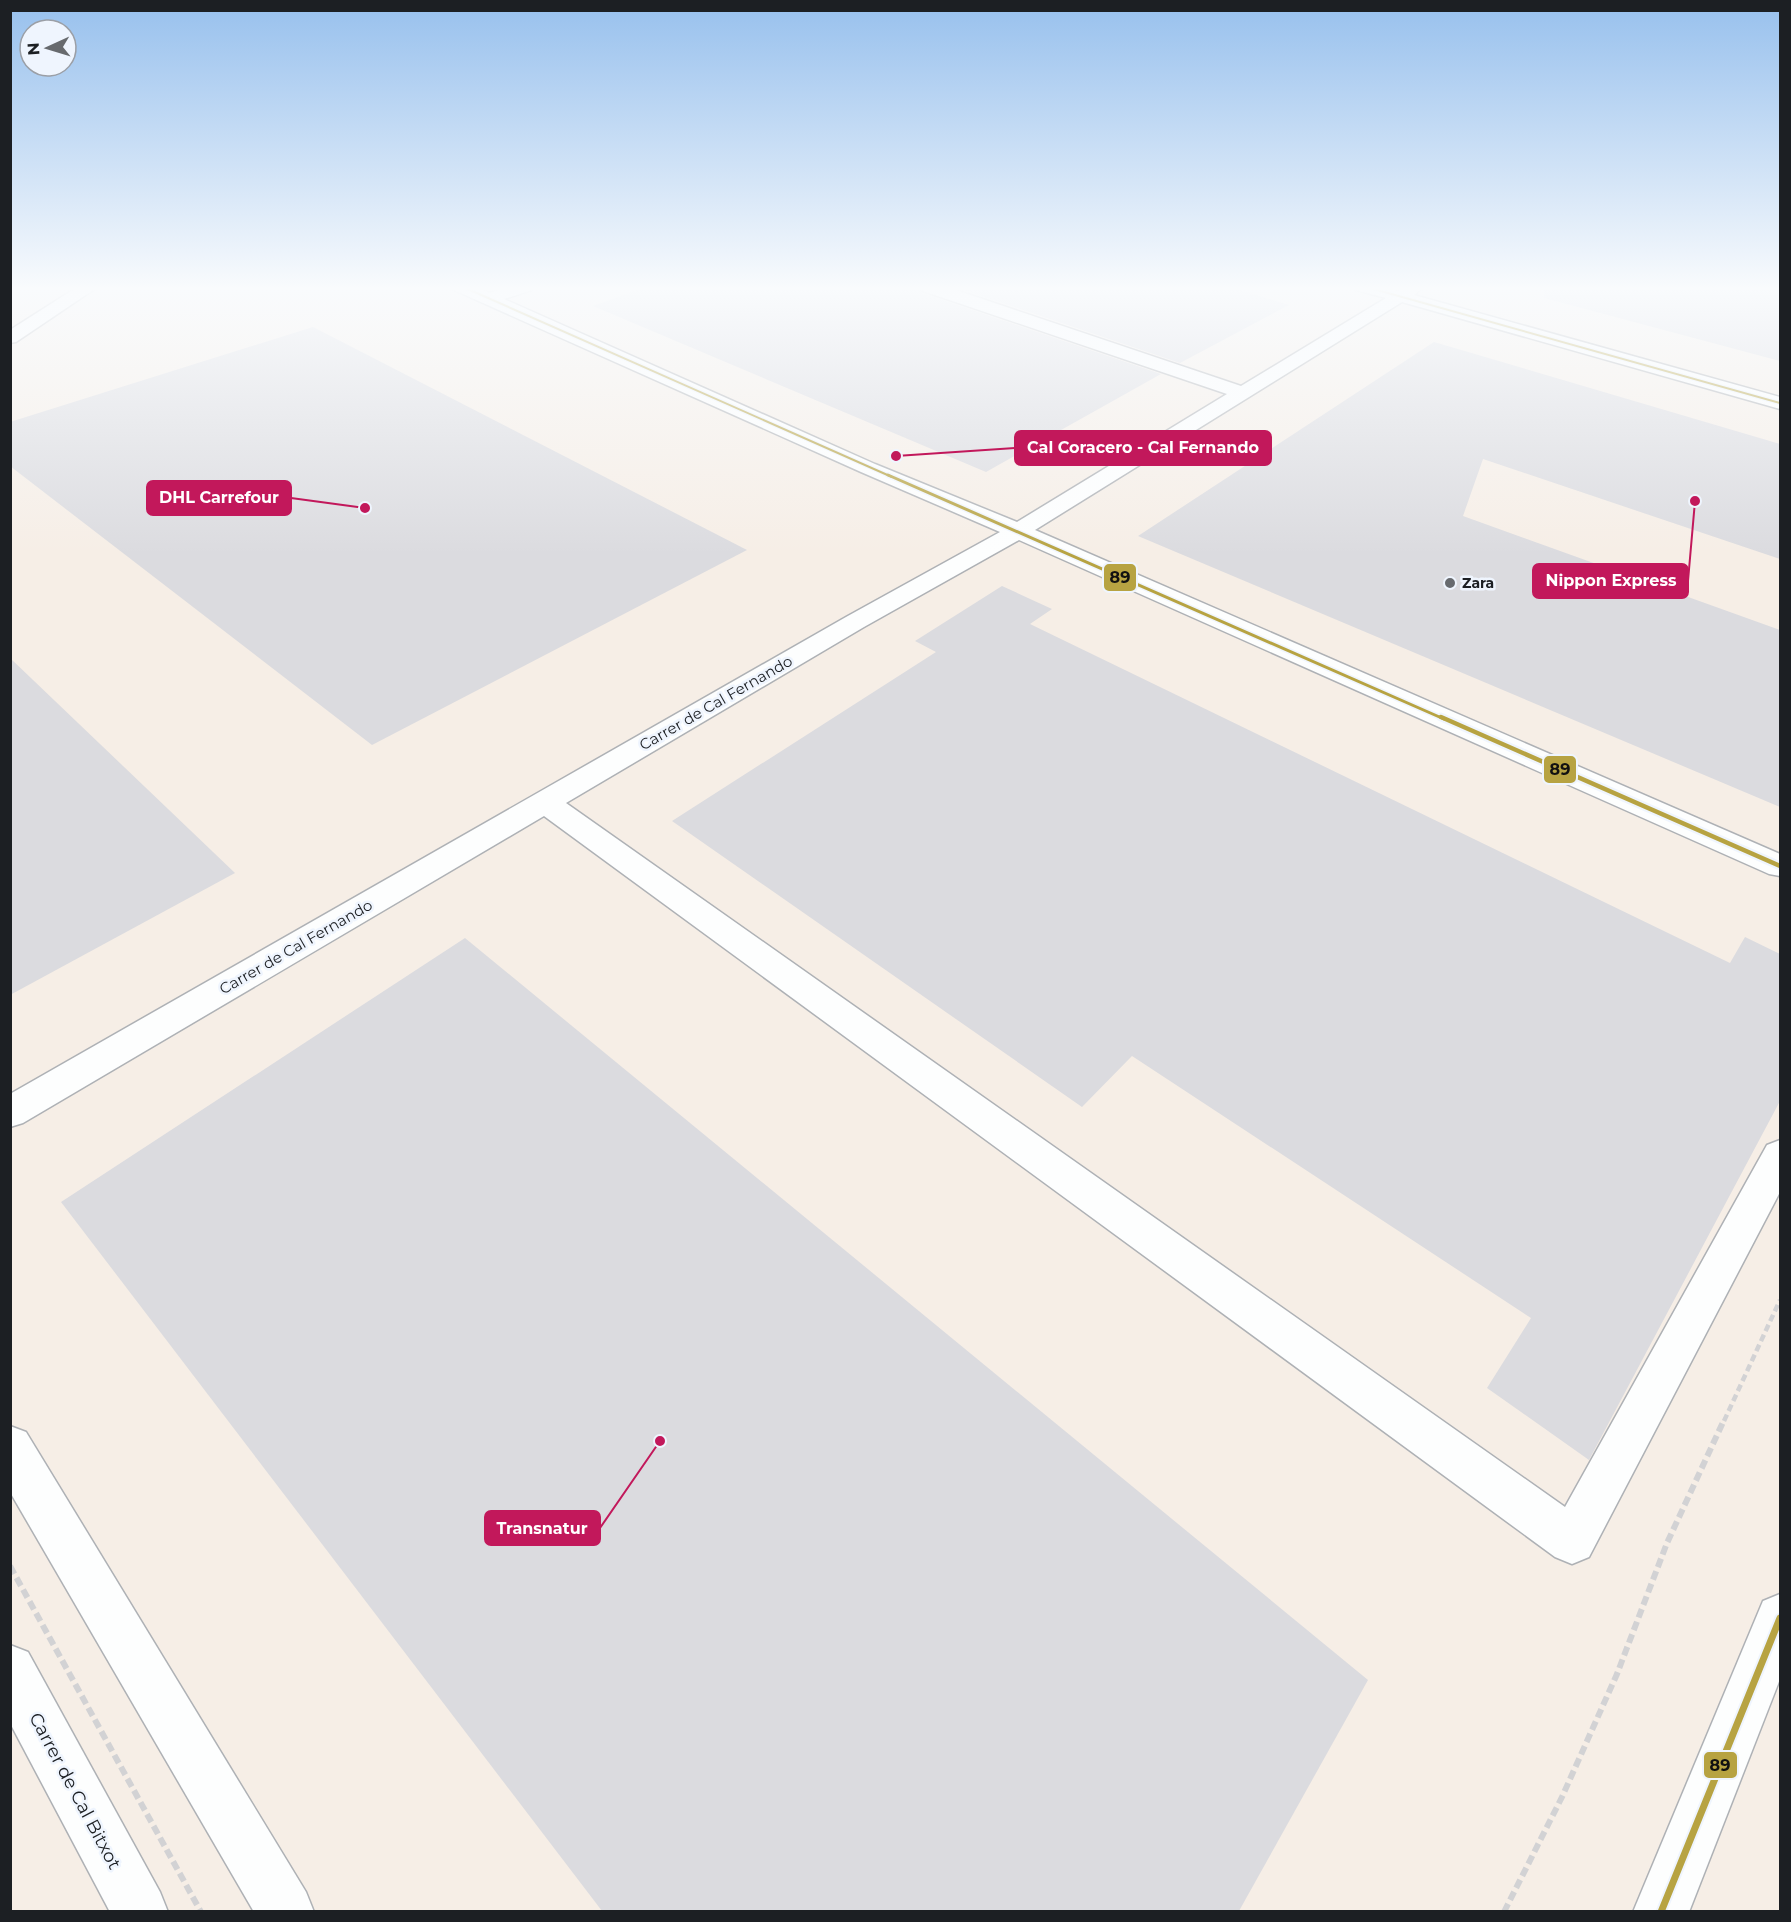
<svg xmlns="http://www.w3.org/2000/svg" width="1791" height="1922" font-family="Montserrat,sans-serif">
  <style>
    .industrial { fill: #f6eee6 }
    .building { fill: #dbdbdf }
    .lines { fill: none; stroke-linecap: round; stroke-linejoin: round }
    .minor-casing { stroke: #aeb1b5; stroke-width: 3 }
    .path-far1 { stroke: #d2d2d4; stroke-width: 4.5; stroke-dasharray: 7 4; stroke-linecap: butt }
    .path { stroke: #d2d2d4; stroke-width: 6; stroke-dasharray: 9 4.5; stroke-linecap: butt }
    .minor { fill: #fdfefe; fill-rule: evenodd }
    .bus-1-far3-casing { stroke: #eff5fe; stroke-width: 4.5 }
    .bus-1-far2-casing { stroke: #eff5fe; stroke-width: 6 }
    .bus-1-far1-casing { stroke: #eff5fe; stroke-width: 9 }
    .bus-1-casing { stroke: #eff5fe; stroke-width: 11 }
    .bus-1-far3 { stroke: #b7a342; stroke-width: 2 }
    .bus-1-far2 { stroke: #b7a342; stroke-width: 3 }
    .bus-1-far1 { stroke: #b7a342; stroke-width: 4.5 }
    .bus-1 { stroke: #b7a342; stroke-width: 7 }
    .poi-dot { fill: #676a6e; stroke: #eff5fe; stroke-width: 2 }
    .labels { text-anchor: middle; stroke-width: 5; stroke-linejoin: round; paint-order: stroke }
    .far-poi-label { font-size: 14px; font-weight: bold; fill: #1c1f23; stroke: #eff5fe; text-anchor: start }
    .street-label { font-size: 15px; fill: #1c1f23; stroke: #eff5fe }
    .near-street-label { font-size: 18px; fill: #1c1f23; stroke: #eff5fe }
    .leader { fill: none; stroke: #c2185b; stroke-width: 2 }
    .callout-dot { fill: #c2185b; stroke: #eff5fe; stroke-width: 2 }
    .callout { fill: #c2185b; stroke: #c2185b; stroke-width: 2 }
    .callout-label { font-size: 16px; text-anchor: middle; font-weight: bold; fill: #fff }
    .line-badge { stroke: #eff5fe; stroke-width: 2 }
    .pale-badge-label { font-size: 16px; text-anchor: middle; font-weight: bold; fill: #111 }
  </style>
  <rect width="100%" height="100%" fill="#f2f6fa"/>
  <path class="industrial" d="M15 286H1780V1911H11L10 289Z"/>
  <g class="building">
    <path d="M648 286H916L919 292 1161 374 986 472 593 306Z"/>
    <path d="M952 286H1227L1289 305 1180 363Z"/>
    <path d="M1545 286H1780V361L1544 298Z"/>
    <path d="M313 327 747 550 372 745 10 466V422Z"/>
    <path d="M1434 342 1780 444V559L1483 459 1463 516 1780 630V807L1138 536Z"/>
    <path d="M1002 586 1052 609 1030 624 1730 963 1745 937 1780 954V1101L1589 1460 1487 1388 1531 1318 1132 1056 1082 1107 672 821 936 652 915 641Z"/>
    <path d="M10 658 235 873 10 995Z"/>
    <path d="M465 938 1368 1680 1239 1911H602L61 1202Z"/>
  </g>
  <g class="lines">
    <g class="minor-casing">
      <g id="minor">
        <path d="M79 286H99L16 342 10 343V330Z"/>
        <path d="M452 286H475L490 293 509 286H534L532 290 504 299 875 464 1017 522 1227 394 920 290 918 286H944L1241 386 1386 298 1356 290 1354 286H1382L1398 291 1405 286H1425L1414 295 1780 397V409L1402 302 1035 530 1780 854V876L1769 874 1019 540 864 627 566 803 1565 1507 1767 1145 1780 1140V1192L1589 1557 1572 1564 1555 1557 544 816 23 1123 10 1127V1094L846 617 1000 532 861 472 454 290Z"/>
        <path d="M10 1426 26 1432 306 1892 314 1912H254L10 1492Z"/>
        <path d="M1780 1594V1679L1689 1912H1633L1763 1601Z"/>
        <path d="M10 1645 28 1652 160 1892 168 1912H110L10 1723Z"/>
      </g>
    </g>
    <path class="path-far1" d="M1724 1421 1780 1300"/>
    <g class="path">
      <path d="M10 1566 201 1912"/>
      <path d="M1504 1912 1562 1797 1617 1674 1667 1543 1724 1420"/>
    </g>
    <use href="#minor" class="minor"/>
    <g class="bus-1-far3-casing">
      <g id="bus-1-far3">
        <path d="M461 286 892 477"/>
        <path d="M1363 286 1780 403"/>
      </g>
    </g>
    <g class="bus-1-far2-casing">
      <path id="bus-1-far2" d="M888 475 1444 719"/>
    </g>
    <g class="bus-1-far1-casing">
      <path id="bus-1-far1" d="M1441 717 1780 866"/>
    </g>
    <g class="bus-1-casing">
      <path id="bus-1" d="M1661 1912 1780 1618"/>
    </g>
    <use href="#bus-1-far3" class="bus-1-far3"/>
    <use href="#bus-1-far2" class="bus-1-far2"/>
    <use href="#bus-1-far1" class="bus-1-far1"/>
    <use href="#bus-1" class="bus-1"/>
  </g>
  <linearGradient id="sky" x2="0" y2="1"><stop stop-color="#97c0ed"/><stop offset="0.52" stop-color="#f9fbfd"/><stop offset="1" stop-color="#f9fbfd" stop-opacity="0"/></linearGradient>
  <rect width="1791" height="555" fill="url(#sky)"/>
  <circle class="poi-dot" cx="1450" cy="583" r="6"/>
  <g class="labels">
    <g class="far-poi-label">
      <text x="1462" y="588">Zara</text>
    </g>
    <g class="street-label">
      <text transform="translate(716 703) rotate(-30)" y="5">Carrer de Cal Fernando</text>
      <text transform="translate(296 947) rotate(-30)" y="5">Carrer de Cal Fernando</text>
    </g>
    <g class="near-street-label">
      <text transform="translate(75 1791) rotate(62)" y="6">Carrer de Cal Bitxot</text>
    </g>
  </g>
  <path class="leader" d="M896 456L1015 448M365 508L291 498M1695 501L1688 581M660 1441L600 1528"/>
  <g class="callout-dot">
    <circle cx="896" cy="456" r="6"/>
    <circle cx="365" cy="508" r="6"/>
    <circle cx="1695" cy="501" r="6"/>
    <circle cx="660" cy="1441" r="6"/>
  </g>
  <g class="callout">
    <rect x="1015" y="431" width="256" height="34" rx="6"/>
    <rect x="147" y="481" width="144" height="34" rx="6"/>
    <rect x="1533" y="564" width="155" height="34" rx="6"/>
    <rect x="485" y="1511" width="115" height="34" rx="6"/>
  </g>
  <g class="callout-label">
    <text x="1143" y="453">Cal Coracero - Cal Fernando</text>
    <text x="219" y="503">DHL Carrefour</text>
    <text x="1611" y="586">Nippon Express</text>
    <text x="542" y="1534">Transnatur</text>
  </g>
  <g class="line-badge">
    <rect x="1103" y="563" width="34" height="29" rx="6" fill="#b7a342"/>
    <rect x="1543" y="755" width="34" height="29" rx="6" fill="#b7a342"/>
    <rect x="1703" y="1751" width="35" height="28" rx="6" fill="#b7a342"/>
  </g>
  <g class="pale-badge-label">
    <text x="1120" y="583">89</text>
    <text x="1560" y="775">89</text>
    <text x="1720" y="1771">89</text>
  </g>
  <rect width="1791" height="1922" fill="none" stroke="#1c1f23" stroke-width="24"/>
  <g transform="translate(48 48) rotate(266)"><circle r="28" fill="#eff5fe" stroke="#9b9fa6" stroke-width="1.5"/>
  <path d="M0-4.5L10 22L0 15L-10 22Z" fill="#676a6e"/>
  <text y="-9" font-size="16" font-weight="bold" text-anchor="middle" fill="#1c1f23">N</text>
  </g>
</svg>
